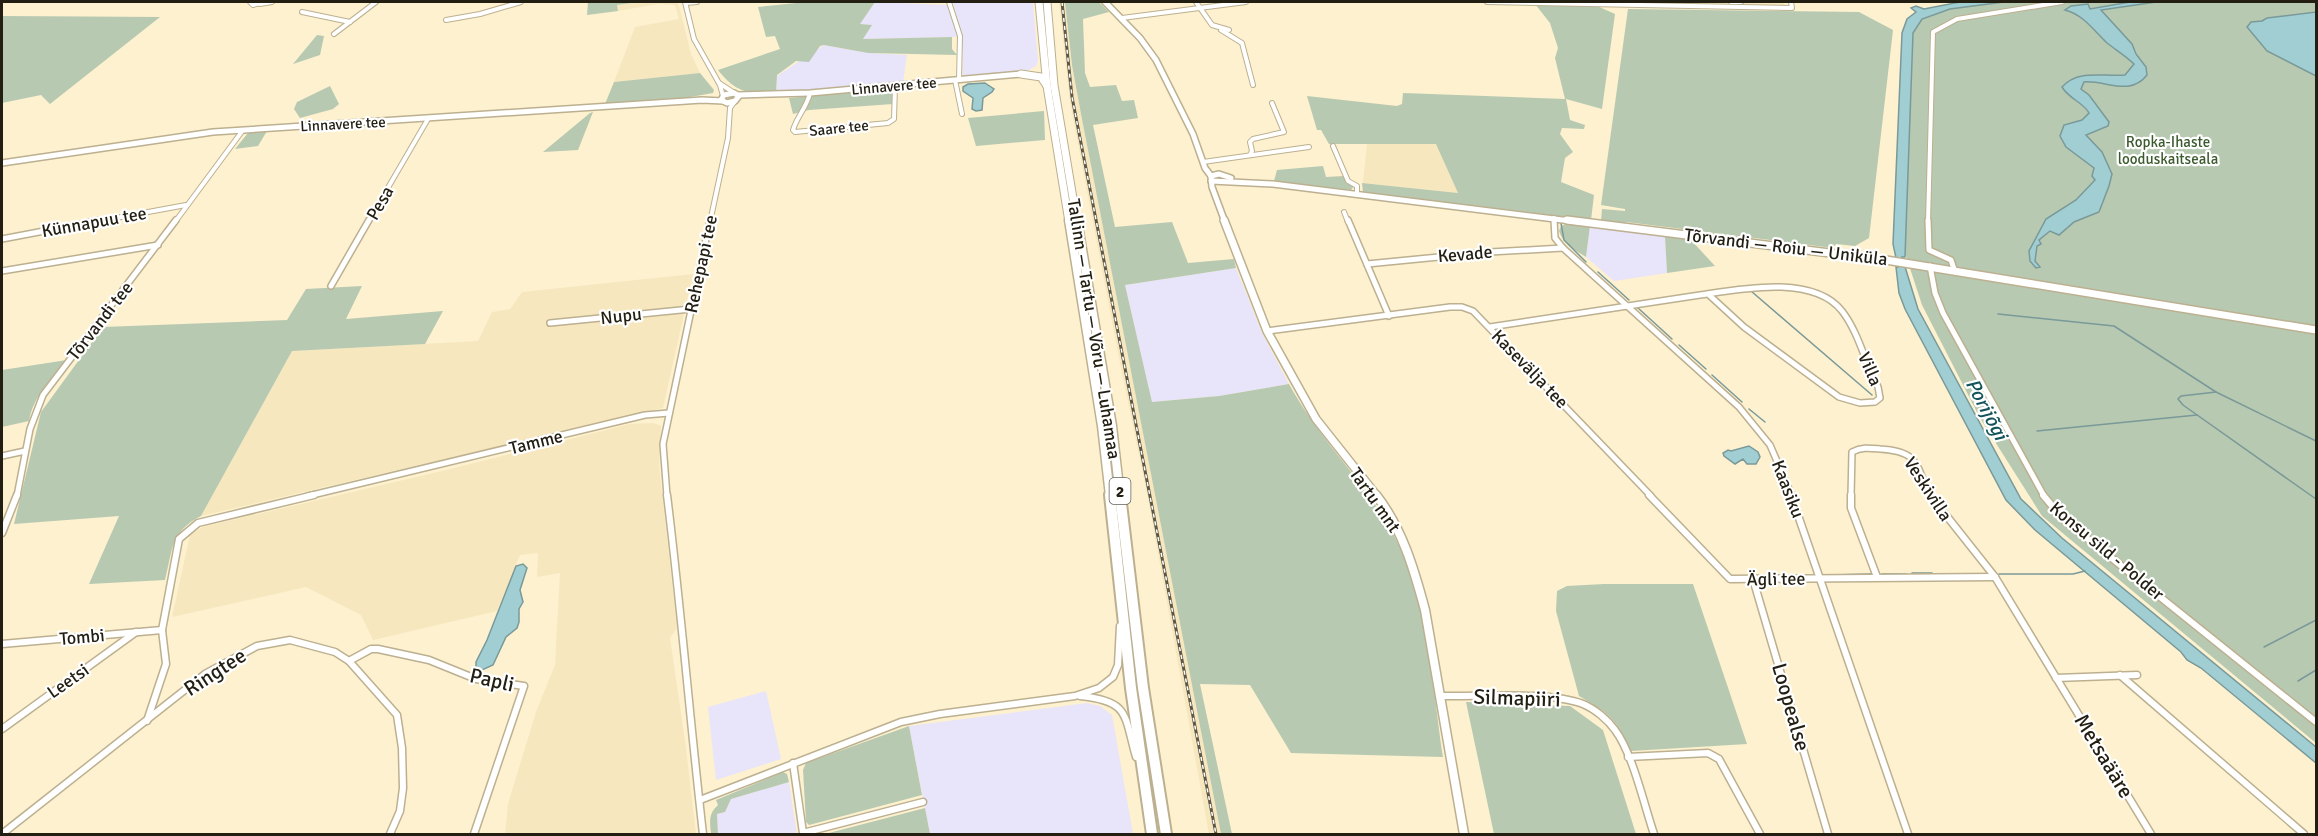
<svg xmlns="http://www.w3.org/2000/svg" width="2318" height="836" font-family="Signika,sans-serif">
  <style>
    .commercial { fill: #e8e4fa }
    .built { fill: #f6e7be }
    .green { fill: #b7c9b1 }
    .water { fill: #a0ced3; stroke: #7a9999; stroke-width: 1.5 }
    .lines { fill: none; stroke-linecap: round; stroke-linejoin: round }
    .stream { stroke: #7a9999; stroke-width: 1.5 }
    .minor-far2-casing { stroke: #bcb090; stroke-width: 6 }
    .minor-far1-casing { stroke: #bcb090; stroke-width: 8 }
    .minor-casing { stroke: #bcb090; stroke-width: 9 }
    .tertiary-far2-casing { stroke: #bcb090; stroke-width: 8 }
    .tertiary-far1-casing { stroke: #bcb090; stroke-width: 10 }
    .tertiary-casing { stroke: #bcb090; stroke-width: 11 }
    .trunk-far2-casing { stroke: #bcb090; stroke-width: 9 }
    .trunk-far1-casing { stroke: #bcb090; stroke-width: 11 }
    .trunk-casing { stroke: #bcb090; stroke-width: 14 }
    .minor-far2 { stroke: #fff; stroke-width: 4 }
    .minor-far1 { stroke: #fff; stroke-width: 5 }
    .minor { stroke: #fff; stroke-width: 6 }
    .tertiary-far2 { stroke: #fff; stroke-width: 5 }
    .tertiary-far1 { stroke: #fff; stroke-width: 7 }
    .tertiary { stroke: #fff; stroke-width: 8 }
    .trunk-far2 { stroke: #fff; stroke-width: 7 }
    .trunk-far1 { stroke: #fff; stroke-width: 8 }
    .trunk { stroke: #fff; stroke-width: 10 }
    .rail-casing { stroke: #5e5745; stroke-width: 3 }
    .rail { stroke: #fff; stroke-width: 1.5; stroke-dasharray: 4; stroke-linecap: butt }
    .labels { text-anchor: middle; stroke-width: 4.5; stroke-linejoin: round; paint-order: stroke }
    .far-street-label { font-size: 15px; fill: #231e12; stroke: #fff }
    .far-park-label { font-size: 15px; fill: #3b5a2d; stroke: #fff }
    .shield { fill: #fff; stroke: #656259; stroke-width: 1.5 }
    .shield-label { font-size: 16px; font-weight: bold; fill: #231e12 }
    .street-label { font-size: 18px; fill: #231e12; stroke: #fff }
    .water-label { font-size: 20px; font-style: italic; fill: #12545a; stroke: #fff }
    .near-street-label { font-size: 21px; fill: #231e12; stroke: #fff }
  </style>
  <rect width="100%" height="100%" fill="#fdf1cf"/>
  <g class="commercial">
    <path d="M875 2 948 5 957 37 863 39 871 25 859 24Z"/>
    <path d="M953 2H1033L1038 61 1036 66 1025 72 963 77 962 36Z"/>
    <path d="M824 45 868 53 907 55 903 82 776 93 777 76Z"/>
    <path d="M1590 226 1665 236 1667 273 1614 281 1586 257Z"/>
    <path d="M1236 268 1262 333 1289 384 1219 396 1152 402 1125 285Z"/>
    <path d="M766 691 781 759 716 780 708 707Z"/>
    <path d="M1087 703 1100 706 1112 715 1133 834H930L909 726Z"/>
    <path d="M789 782 797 834H718L717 814 725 812 731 799Z"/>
  </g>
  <g class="built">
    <path d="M631 2H678L691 54 700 73 614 82 635 27 679 19 675 5 658 4 618 11 617 5Z"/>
    <path d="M1059 2H1065L1072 65 1081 114 1221 834H1209L1149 503 1120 363 1070 102Z"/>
    <path d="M1643 2H1784L1785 6 1643 3Z"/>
    <path d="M1436 143 1458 193 1363 183 1367 144Z"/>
    <path d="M693 274 663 408 201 516 292 351 478 341 492 312 510 309 522 292Z"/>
    <path d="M654 423 661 426 659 466 677 628 670 638 686 748 696 834H505L508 804 536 712 555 665 560 573 537 577 538 553 520 555 497 611 373 640 361 615 306 587 172 617 190 535 203 527 446 470 630 424Z"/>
  </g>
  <g class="green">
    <path d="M588 2H631V3L617 5 618 11 587 15Z"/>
    <path d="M806 2H875L860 24 872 25 863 39 952 37V49L957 55 868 53 824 45 820 46 809 62 796 61 777 75 776 93C748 94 736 93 718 70L780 49 775 36 766 37 758 7Z"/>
    <path d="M1065 2H1099L1109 12 1083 19 1085 73 1090 87 1116 85 1122 101 1134 100 1138 118 1093 125 1115 227 1172 222 1188 263 1234 259 1236 268 1125 285 1152 402 1219 396 1289 384C1314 430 1350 467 1379 510 1427 581 1431 675 1443 757L1291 753 1250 685 1200 684 1232 834H1221L1081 114 1072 65Z"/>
    <path d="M2004 2H2316V326L2278 321 2316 332V743L2042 516 1980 418 1922 305 1905 253 1913 33 1922 19 1950 9Z"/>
    <path d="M1535 4 1597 6 1615 14 1602 109 1566 99 1570 120 1585 125 1584 129 1562 128 1560 134 1573 152 1565 158 1561 182 1594 195 1591 220 1363 192 1362 183 1458 193 1436 144H1329L1321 130H1317L1307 96 1397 106 1402 104 1403 93 1565 99 1555 58 1558 48 1550 23Z"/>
    <path d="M1628 9 1859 12 1893 30 1869 238 1855 246 1836 244 1833 248 1626 222V225L1601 221 1602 209 1625 211V209L1601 205Z"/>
    <path d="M2 16 160 17 50 104 41 95 2 103Z"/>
    <path d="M317 35 324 36 320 55 293 64Z"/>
    <path d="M700 73 714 90 713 93 679 99 605 104 614 82Z"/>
    <path d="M330 86 339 104 333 109 300 118 294 109 297 102Z"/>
    <path d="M893 89V104L809 110 793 114 789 98Z"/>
    <path d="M1044 111 1045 140 976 146 968 118Z"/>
    <path d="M593 112 578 150 543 152 590 113Z"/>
    <path d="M267 131 258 146 235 149 248 133Z"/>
    <path d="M1323 166 1326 177 1344 176 1354 186 1351 190 1274 181 1277 170Z"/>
    <path d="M1566 224 1590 226 1586 257C1575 250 1563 244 1559 231L1561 226Z"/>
    <path d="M1665 236 1691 240 1715 266 1667 273Z"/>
    <path d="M362 286 346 319 443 311 425 344 292 351 201 516C170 532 173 549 165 580L89 584 119 516 14 524 41 412 103 327 287 320 306 289Z"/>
    <path d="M67 360C51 379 33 397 29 421L2 427V370Z"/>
    <path d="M1604 584H1693L1747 744 1631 751C1616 719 1610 714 1579 696L1556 611 1557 591 1567 586Z"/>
    <path d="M1466 702 1570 706 1603 730 1636 834H1494Z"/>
    <path d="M909 726 922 795 809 825 806 822 803 770 806 763Z"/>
    <path d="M783 772 787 774 789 782 731 799 725 812 717 814 718 834H711C710 822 708 814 718 805L716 800Z"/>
    <path d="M925 808 930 834H825Z"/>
  </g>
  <g class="water">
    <path d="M1960 2H2004L1950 9 1922 19 1913 33 1905 257H1902L1918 309 2021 499 2062 538 2316 747V763L2201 668 2187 660 2181 652 2035 530 2006 500 1905 309 1899 293 1896 267H1898L1893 244 1902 33 1907 19 1916 12 1911 8 1916 6 1924 9Z"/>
    <path d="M2130 2H2156L2101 10 2132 44 2136 54 2146 67 2147 75C2130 97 2106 80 2084 82L2081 89 2089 95 2109 122 2108 126 2086 135 2102 152 2112 174 2109 186 2099 212 2074 222 2059 235 2050 231 2039 240 2041 244 2037 246 2035 261 2040 267 2036 268 2030 261 2029 251 2046 219 2076 200 2095 180 2092 176 2094 168 2066 147 2060 136 2064 125 2082 120 2089 113C2083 102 2069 99 2062 87 2078 69 2102 77 2125 75L2134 64C2126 56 2116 50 2107 43 2093 30 2084 15 2065 10L2071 6 2088 4 2090 9Z"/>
    <path d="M2316 12V76L2267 51 2247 27 2251 22 2262 21 2267 18Z"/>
    <path d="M985 83 994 89 992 92 983 98 982 110 976 111 972 109 973 98 963 91V87L968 84Z"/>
    <path d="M1749 446 1758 452 1760 457 1756 464H1747L1743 459 1735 464 1724 456 1723 453 1728 450 1731 451Z"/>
    <path d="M523 564 527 568 520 590 523 602 519 609V622L517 628 506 637 493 665 482 670 476 667V662L487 640 516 566Z"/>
  </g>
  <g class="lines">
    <g class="stream">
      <path d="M1561 223 1564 240 1586 262"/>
      <path d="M1678 237 1692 239"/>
      <path d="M1598 272 1629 300"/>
      <path d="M1751 291 1872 395"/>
      <path d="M1638 308 1672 339"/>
      <path d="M1998 314 2114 326 2216 392 2316 441"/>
      <path d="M1679 345 1706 369"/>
      <path d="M1712 375 1742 402"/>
      <path d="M2216 392 2181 396 2178 399 2183 405 2316 499"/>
      <path d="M1749 409 1765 422"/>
      <path d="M2037 431 2197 415"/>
      <path d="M1912 573H1932"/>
      <path d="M1882 574H1906"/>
      <path d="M1939 574H1985"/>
      <path d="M1999 574H2073L2085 571"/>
      <path d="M1831 575 1871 574"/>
      <path d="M2264 647 2316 620"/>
      <path d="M2298 681 2316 670"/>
    </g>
    <g class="minor-far2-casing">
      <g id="minor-far2">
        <path d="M250 2 253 5 264 2"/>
        <path d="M685 2 694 39 720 85 723 96"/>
        <path d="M949 2 960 36 959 80"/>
        <path d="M1196 2 1212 25 1229 30"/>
        <path d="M1487 2 1792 8 1791 2"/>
        <path d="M1731 2H1741"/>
        <path d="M686 3 697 2"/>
        <path d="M260 4 272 2"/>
        <path d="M302 12 350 22"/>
        <path d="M1122 18 1246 2"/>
        <path d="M446 20 480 14 521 2"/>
        <path d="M1221 30 1242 43 1253 85"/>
        <path d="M334 34 376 2"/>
        <path d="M955 80 962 114"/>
        <path d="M719 83 736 94"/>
        <path d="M810 93C807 107 797 116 793 130L795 132 888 123 894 119 895 86"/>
        <path d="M1333 146 1348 181 1357 186V195"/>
        <path d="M1250 155 1252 151 1250 142 1253 139 1284 132 1272 103"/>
        <path d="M1203 162 1309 147"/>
        <path d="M1344 212 1348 222"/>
        <path d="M1554 218V222"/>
        <path d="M94 222 186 205"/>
        <path d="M175 222 243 130"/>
        <path d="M368 222 428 119"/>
        <path d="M710 222 728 138 730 108 735 101"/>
        <path d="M1928 222 1933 32 1957 19 2062 2"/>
      </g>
    </g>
    <g class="minor-far1-casing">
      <g id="minor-far1">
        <path d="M1348 220 1389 316"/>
        <path d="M1554 220 1555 238 1563 248 1739 407 1770 445 1792 496"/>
        <path d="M1928 220 1929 250 1951 260 1954 269"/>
        <path d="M2 239 102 220"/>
        <path d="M1367 264 1490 252 1563 248"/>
        <path d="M1930 266 1935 293 1943 313 2044 496"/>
        <path d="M2 271 158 245"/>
        <path d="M331 286 369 220"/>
        <path d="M550 323 691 309"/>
        <path d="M1490 327 1700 295C1740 289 1813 274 1842 311 1859 333 1865 363 1878 387L1880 398 1875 402 1860 403 1839 397 1744 327 1708 294"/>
        <path d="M1267 331 1450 307H1462L1473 311 1651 496"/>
        <path d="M2 456 25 451"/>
        <path d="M17 496 30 429 43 395 176 220"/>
        <path d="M308 496 645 415 669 413"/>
        <path d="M667 496 663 444 710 220"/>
        <path d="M1851 496 1852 452C1862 447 1869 448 1880 449 1919 451 1916 465 1930 496"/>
      </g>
    </g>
    <g class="minor-casing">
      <g id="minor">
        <path d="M667 495C681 608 690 721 703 834"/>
        <path d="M1649 495 1730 579 1995 577"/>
        <path d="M1791 495 1908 834"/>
        <path d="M1851 495V508L1877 577"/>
        <path d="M1930 495 1995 577 2151 834"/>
        <path d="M2043 495 2063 519 2316 722"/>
        <path d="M2 533 17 495"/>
        <path d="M1753 579 1828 834"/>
        <path d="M2 644 162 630"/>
        <path d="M349 661 371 649H378L429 660 476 679 524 686 474 834"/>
        <path d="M2120 675 2304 834"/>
        <path d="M2056 678 2137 675"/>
        <path d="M1080 696C1130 701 1124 715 1136 757"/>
        <path d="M1441 696C1480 697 1548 691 1583 704 1595 709 1608 720 1615 730 1633 754 1644 805 1654 834"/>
        <path d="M147 721 166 664 162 630 179 539 198 523 314 495"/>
        <path d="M2 729 136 632"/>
        <path d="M1628 757 1708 753 1719 759 1760 834"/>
        <path d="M793 763 803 833 923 802"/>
        <path d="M700 800 901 722 940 714 1075 696 1099 688 1113 677 1118 665 1120 626"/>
        <path d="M2 834 205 674 257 646 290 640 335 652 349 661 397 715 402 748 403 788 400 811 390 834"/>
      </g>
    </g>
    <g class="tertiary-far2-casing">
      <g id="tertiary-far2">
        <path d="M1105 2 1140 38 1156 60 1193 134 1205 168 1211 176"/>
        <path d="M734 93 739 96 735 101 727 103 721 100 724 95Z"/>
        <path d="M738 95 810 93 1021 74"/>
        <path d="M2 163 213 132 702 100 723 101"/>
        <path d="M1211 176 1212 187 1225 222"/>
        <path d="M1211 176 1219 174 1231 178"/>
        <path d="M1211 181 1273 184 1579 222"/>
      </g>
    </g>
    <g class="tertiary-far1-casing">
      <g id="tertiary-far1">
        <path d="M1224 220 1267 331 1316 419 1377 496"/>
        <path d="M1567 220 1886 260 2316 330"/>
      </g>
    </g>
    <g class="tertiary-casing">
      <path id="tertiary" d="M1376 495C1402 528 1414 569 1425 610L1464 834"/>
    </g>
    <g class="trunk-far2-casing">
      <g id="trunk-far2">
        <path d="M1039 2 1047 86 1069 222"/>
        <path d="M1047 2 1054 85 1077 222"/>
        <path d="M1021 74 1041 77 1047 86"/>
      </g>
    </g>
    <g class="trunk-far1-casing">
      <g id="trunk-far1">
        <path d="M1069 220 1102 426 1110 496"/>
        <path d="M1077 220 1112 426 1120 496"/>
      </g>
    </g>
    <g class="trunk-casing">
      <g id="trunk">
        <path d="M1110 495 1131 688 1152 834"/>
        <path d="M1120 495 1143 688 1166 834"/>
      </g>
    </g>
    <use href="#minor-far2" class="minor-far2"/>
    <use href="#minor-far1" class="minor-far1"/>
    <use href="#minor" class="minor"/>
    <use href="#tertiary-far2" class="tertiary-far2"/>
    <use href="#tertiary-far1" class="tertiary-far1"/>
    <use href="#tertiary" class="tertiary"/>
    <use href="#trunk-far2" class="trunk-far2"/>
    <use href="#trunk-far1" class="trunk-far1"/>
    <use href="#trunk" class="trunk"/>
    <g class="rail-casing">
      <path id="rail" d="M1062 2 1072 97 1216 834"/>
    </g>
    <use href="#rail" class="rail"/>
  </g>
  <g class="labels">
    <g class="far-street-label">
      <text transform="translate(894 86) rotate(-5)" y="5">Linnavere tee</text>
      <text transform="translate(343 124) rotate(-3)" y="5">Linnavere tee</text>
      <text transform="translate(839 128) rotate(-6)" y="5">Saare tee</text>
    </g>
    <g class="far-park-label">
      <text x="2168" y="147">Ropka-Ihaste<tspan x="2168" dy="17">looduskaitseala</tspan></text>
    </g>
    <rect class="shield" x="1109.5" y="478" width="21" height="26" rx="4.5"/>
    <g class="shield-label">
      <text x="1120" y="497">2</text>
    </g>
    <g class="street-label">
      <text transform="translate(380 203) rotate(-60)" y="6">Pesa</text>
      <text transform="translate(94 222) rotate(-10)" y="6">Künnapuu tee</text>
      <text transform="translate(1786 247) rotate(7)" y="6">Tõrvandi — Roiu — Uniküla</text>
      <text transform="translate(1465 254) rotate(-5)" y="6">Kevade</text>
      <text transform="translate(701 264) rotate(-78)" y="6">Rehepapi tee</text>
      <text transform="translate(621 316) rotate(-6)" y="6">Nupu</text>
      <text transform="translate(100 321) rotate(-52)" y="6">Tõrvandi tee</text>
      <text transform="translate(1094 329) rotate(81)" y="6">Tallinn — Tartu — Võru — Luhamaa</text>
      <text transform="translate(1530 369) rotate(46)" y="6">Kasevälja tee</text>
      <text transform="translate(1870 369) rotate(66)" y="6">Villa</text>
      <text transform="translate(536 442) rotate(-14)" y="6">Tamme</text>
      <text transform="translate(1788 489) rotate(69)" y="6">Kaasiku</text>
      <text transform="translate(1928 489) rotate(57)" y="6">Veskivilla</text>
      <text transform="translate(1375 500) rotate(55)" y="6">Tartu mnt</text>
      <text transform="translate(2107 551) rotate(40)" y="6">Konsu sild - Polder</text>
      <text transform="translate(1776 579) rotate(-1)" y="6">Ägli tee</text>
      <text transform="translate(82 637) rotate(-5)" y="6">Tombi</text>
      <text transform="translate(68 681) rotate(-35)" y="6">Leetsi</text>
    </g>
    <g class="water-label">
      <text transform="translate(1987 409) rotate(62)" y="7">Porijõgi</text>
    </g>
    <g class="near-street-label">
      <text transform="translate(215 672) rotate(-33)" y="7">Ringtee</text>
      <text transform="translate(492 680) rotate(13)" y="7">Papli</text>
      <text transform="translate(1517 698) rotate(2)" y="7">Silmapiiri</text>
      <text transform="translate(1791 707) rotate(74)" y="7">Loopealse</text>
      <text transform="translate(2104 756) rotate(59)" y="7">Metsaääre</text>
    </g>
  </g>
  <rect width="2318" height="836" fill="none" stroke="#231e12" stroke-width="6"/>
</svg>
